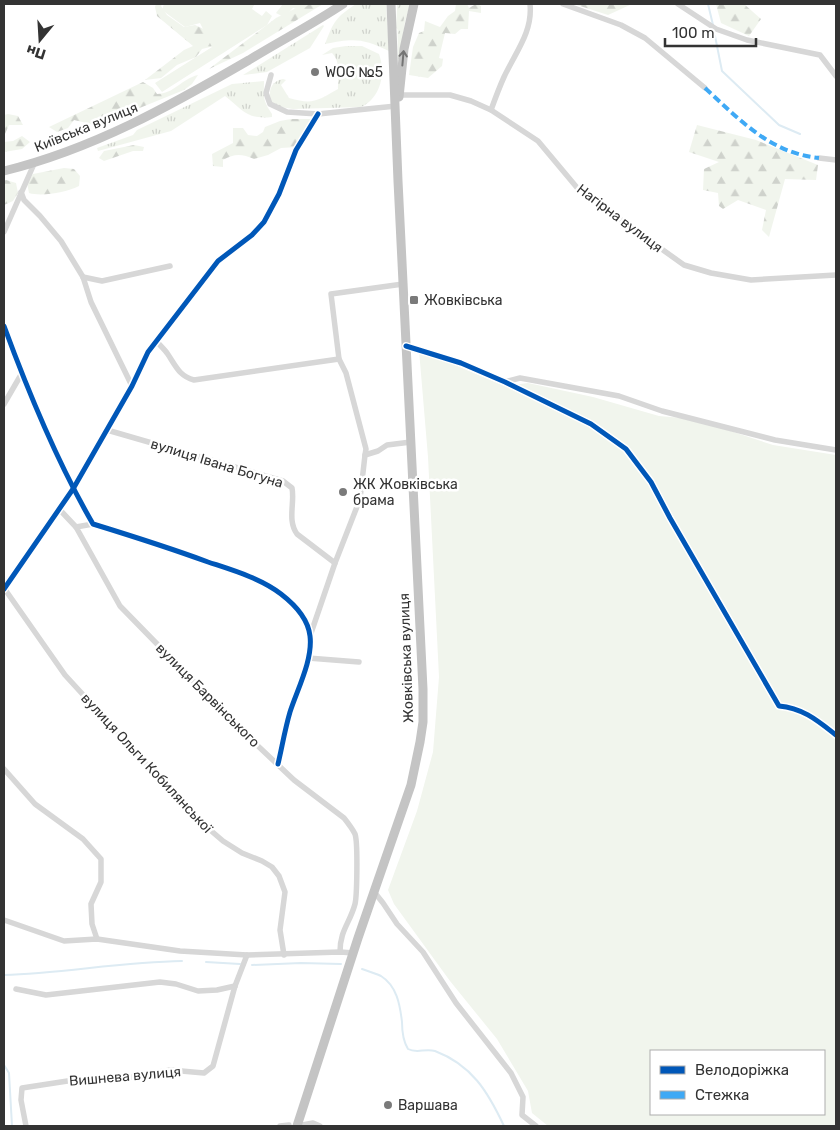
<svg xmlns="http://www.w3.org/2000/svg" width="840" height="1130" font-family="Rubik,sans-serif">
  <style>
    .grass { fill: url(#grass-tufts) }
    .forest { fill: url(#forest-firs) }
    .green { fill: #f1f5ed; fill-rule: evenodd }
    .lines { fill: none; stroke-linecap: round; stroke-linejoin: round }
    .stream { stroke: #ddebf3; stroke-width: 2 }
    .minor { stroke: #d7d7d7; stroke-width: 5.5 }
    .highway { stroke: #c4c4c4; stroke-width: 9 }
    .quiet { stroke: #3fa9f5; stroke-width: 4; stroke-dasharray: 8 4; stroke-linecap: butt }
    .cycleway-casing { stroke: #fff; stroke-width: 8 }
    .cycleway { stroke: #0057b8; stroke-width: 5 }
    .oneway { stroke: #747474 }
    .poi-dot { fill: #7a7a7a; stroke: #fff; stroke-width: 2 }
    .labels { text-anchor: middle; stroke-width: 5; stroke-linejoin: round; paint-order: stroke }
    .poi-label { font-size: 14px; fill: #333; stroke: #fff; text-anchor: start }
    .street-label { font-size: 14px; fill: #333; stroke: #fff }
  </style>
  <defs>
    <pattern id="grass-tufts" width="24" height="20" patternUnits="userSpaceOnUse" patternTransform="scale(1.25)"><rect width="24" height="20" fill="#f1f5ed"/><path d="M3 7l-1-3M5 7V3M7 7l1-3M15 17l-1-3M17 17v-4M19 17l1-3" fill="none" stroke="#cfd2cc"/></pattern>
    <pattern id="forest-firs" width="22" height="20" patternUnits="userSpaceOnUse" patternTransform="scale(1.25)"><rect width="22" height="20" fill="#f1f5ed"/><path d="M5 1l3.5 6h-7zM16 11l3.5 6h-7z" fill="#cfd2cc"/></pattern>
  </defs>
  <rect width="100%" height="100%" fill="#fff"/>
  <g class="grass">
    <path d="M356 4H386L389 51C363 38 353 38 325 44 334 21 335 18 356 4Z"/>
    <path d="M397 4H410L405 22 398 66Z"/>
    <path d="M323 25 324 26 310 48 267 72 243 75Z"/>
    <path d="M346 46H362L379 54C386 73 381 98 361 107L293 109 281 107 271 102C268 91 271 81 283 79L286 80 281 85 289 98C313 105 317 101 338 89 338 77 341 62 332 53L322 55 333 48Z"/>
    <path d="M264 81C264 97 262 99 272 114V117C247 120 243 110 225 96L171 131 98 151 97 148 133 135 137 130 232 84Z"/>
  </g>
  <g class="forest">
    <path d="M156 4H162L161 6 167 15 184 27 195 25 217 35 218 45 202 49 196 57 177 65 161 78 145 80 184 50 193 46 157 16 155 7Z"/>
    <path d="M304 4H323L243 53 209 69 276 18Z"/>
    <path d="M456 4H467L469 8 476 4 481 6V13L469 11 468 29H461L455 34 445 33 439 58 443 59 442 66 428 78 409 75 413 47 419 33 424 31 425 21 440 27 448 16 455 11Z"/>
    <path d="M574 4H632L608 15Z"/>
    <path d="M716 4H744L761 19 749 36 721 23Z"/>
    <path d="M401 7 404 18 401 32 396 28 397 9Z"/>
    <path d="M198 75 192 84 184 90 105 122 95 125 74 120 68 128 57 132 49 127 143 82 153 88 157 94C174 94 181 79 198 75Z"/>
    <path d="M8 114 18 116 23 125H9L5 134 4 115Z"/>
    <path d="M291 119H311L297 147 281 148 268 155 254 159C242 154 235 153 223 160V167L213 166 212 154 233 143V128H243L248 135 257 136 263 132 265 127 280 121Z"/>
    <path d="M697 125 756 140 818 165 816 180 785 179 769 237 762 230 766 210 738 200 723 209 719 206 718 193 703 190 704 169 719 162 689 152Z"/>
    <path d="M22 136 30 142 22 149 4 152V142L13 141Z"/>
    <path d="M134 145 144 147 143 151H133L104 161 99 158 104 151Z"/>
    <path d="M64 168 74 169 80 176 79 186C67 192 42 197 29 193L27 183 33 174Z"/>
    <path d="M6 180 16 183 18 193 13 201 4 205V181Z"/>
  </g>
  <g class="green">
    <path d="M164 4H253L254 5 252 9 262 16 266 11 272 16 267 25 162 92 155 83 212 47 200 23 185 27 162 10Z"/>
    <path d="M283 4H309C305 9 299 10 293 8L284 17 276 13Z"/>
    <path d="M419 350 505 386 528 383 593 397 659 416 694 419 773 445 836 455V1126H548L532 1113 528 1091 497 1039 450 981 394 904 388 890 417 811 433 752 439 677 428 457ZM651 1051H824V1114H651Z"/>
  </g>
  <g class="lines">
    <g class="stream">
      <path d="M708 4 713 25"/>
      <path d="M715 36 722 71 779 125 800 134"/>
      <path d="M206 962 240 964"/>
      <path d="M252 965 301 963 341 964"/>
      <path d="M362 969C368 971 375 973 381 976 397 986 400 1005 402 1022 402 1032 403 1041 408 1049 417 1054 425 1048 435 1051 472 1065 488 1092 504 1126"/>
      <path d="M4 975C63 973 122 962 182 961"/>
      <path d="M4 1065 9 1073 12 1126"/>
    </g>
    <g class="minor">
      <path d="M563 4 621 25 645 38 705 88"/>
      <path d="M678 4 716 29 747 40 820 55 836 76"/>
      <path d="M271 75 266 93 270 104 287 112 318 114 396 106"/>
      <path d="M400 95H450L471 101 491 110 538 141 579 190 684 265 711 273 751 280 836 275"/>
      <path d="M491 110C495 99 499 88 504 77 515 53 533 32 530 4"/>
      <path d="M819 158 836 160"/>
      <path d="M21 192 24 200 40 216 61 241 83 277 91 302 132 386"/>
      <path d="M4 232 34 164"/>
      <path d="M83 277 102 281 170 266"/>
      <path d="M4 326C29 394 57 462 93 524 132 536 170 548 208 562 232 570 260 578 281 594 294 604 308 618 310 636 313 660 297 690 290 712 285 729 282 747 278 764"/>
      <path d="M156 341C160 345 164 349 167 353 176 366 179 376 194 380L339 359"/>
      <path d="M406 346 461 363 505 382 591 424 626 449 651 482 670 518 779 706C803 708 818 721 836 735"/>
      <path d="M505 382 520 378 619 396 662 411 775 440 836 450"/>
      <path d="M4 404 22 373"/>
      <path d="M107 430 283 481 292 488C295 503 287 520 297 534L335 563"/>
      <path d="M365 455 366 449 346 373 339 359 331 294 403 284"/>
      <path d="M60 510 76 527"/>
      <path d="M93 524 76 527 120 606 241 730 294 780 344 818C348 823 352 828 355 834 358 842 357 896 355 904 350 923 340 930 340 952"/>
      <path d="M4 588 65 675 195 817 223 841 242 853 262 861 272 867 279 876 285 892 280 930 284 955"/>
      <path d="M4 589 73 489 132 386 148 352 218 261 252 235 264 222 279 194 296 150 318 114"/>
      <path d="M310 636 335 563 360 499 365 455 378 451 387 445 411 442"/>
      <path d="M308 658 359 662"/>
      <path d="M4 769 35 804 83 839 101 859V882L91 904 92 924 97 939"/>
      <path d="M375 893 383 903 397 924 423 952 456 1003 511 1073 523 1097 522 1115 536 1126"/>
      <path d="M4 920 64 941 97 939 180 951 247 955 340 952 354 953"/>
      <path d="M16 989 46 995 160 982 176 984 198 991 217 990 235 986"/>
      <path d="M26 1126 21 1100 22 1088 87 1078 116 1080 170 1070 204 1073 213 1066 235 986 247 955"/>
      <path d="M280 1126 289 1125"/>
      <path d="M297 1126 313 1123 320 1126"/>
    </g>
    <g class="highway">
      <path d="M399 97 404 49 414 4"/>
      <path d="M4 171C93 149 170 106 249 60 280 41 313 24 343 4"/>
      <path d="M297 1126 358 938 411 785 420 742 423 722V689L398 181 391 4"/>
    </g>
    <path class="quiet" d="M705 88C740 120 770 153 819 158"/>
    <g class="cycleway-casing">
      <g id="cycleway">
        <path d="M4 326C29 394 57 462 93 524 132 536 170 548 208 562 232 570 260 578 281 594 294 604 308 618 310 636 313 660 297 690 290 712 285 729 282 747 278 764"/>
        <path d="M406 346 461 363 505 382 591 424 626 449 651 482 670 518 779 706C803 708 818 721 836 735"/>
        <path d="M4 589 73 489 132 386 148 352 218 261 252 235 264 222 279 194 296 150 318 114"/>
      </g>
    </g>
    <use href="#cycleway" class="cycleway"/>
  </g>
  <defs><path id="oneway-shaft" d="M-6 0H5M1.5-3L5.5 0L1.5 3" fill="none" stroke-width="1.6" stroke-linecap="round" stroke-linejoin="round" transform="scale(1.25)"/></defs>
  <use class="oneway" href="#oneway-shaft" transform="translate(403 58) rotate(-85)"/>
  <g class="poi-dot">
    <circle cx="315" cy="72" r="5"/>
    <rect x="409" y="295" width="10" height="10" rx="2.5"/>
    <circle cx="343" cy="492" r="5"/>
    <circle cx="388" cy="1105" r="5"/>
  </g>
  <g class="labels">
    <g class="poi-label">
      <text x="325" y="77">WOG №5</text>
      <text x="424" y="305">Жовківська</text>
      <text x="353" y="489">ЖК Жовківська<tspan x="353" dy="16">брама</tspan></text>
      <text x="398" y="1110">Варшава</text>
    </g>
    <g class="street-label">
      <text transform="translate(86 127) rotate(-22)" y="5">Київська вулиця</text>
      <text transform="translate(620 218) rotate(37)" y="5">Нагірна вулиця</text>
      <text transform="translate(217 463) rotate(17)" y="5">вулиця Івана Богуна</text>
      <text transform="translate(406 658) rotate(-92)" y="5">Жовківська вулиця</text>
      <text transform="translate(208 695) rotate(45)" y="5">вулиця Барвінського</text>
      <text transform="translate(147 763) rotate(47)" y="5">вулиця Ольги Кобилянської</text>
      <text transform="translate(125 1076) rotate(-5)" y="5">Вишнева вулиця</text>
    </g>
  </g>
  <rect width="840" height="1130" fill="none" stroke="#333333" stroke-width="10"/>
  <rect x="650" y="1050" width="175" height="65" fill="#ffffff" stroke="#adadad"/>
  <rect x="660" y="1066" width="25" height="8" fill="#0057b8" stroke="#adadad"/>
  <text x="695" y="1075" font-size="15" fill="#333333">Велодоріжка</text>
  <rect x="660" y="1091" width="25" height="8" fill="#3fa9f5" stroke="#adadad"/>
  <text x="695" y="1100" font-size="15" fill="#333333">Стежка</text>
  <g transform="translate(40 40) rotate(198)" stroke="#ffffff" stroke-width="4" paint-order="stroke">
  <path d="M0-4L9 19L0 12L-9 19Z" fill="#333333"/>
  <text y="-8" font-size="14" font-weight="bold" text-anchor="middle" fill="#333333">Пн</text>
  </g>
  <path d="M665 38v8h91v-8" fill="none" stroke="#333333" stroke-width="2.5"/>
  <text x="672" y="38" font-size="15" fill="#333333" stroke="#ffffff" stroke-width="4" paint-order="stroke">100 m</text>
</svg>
